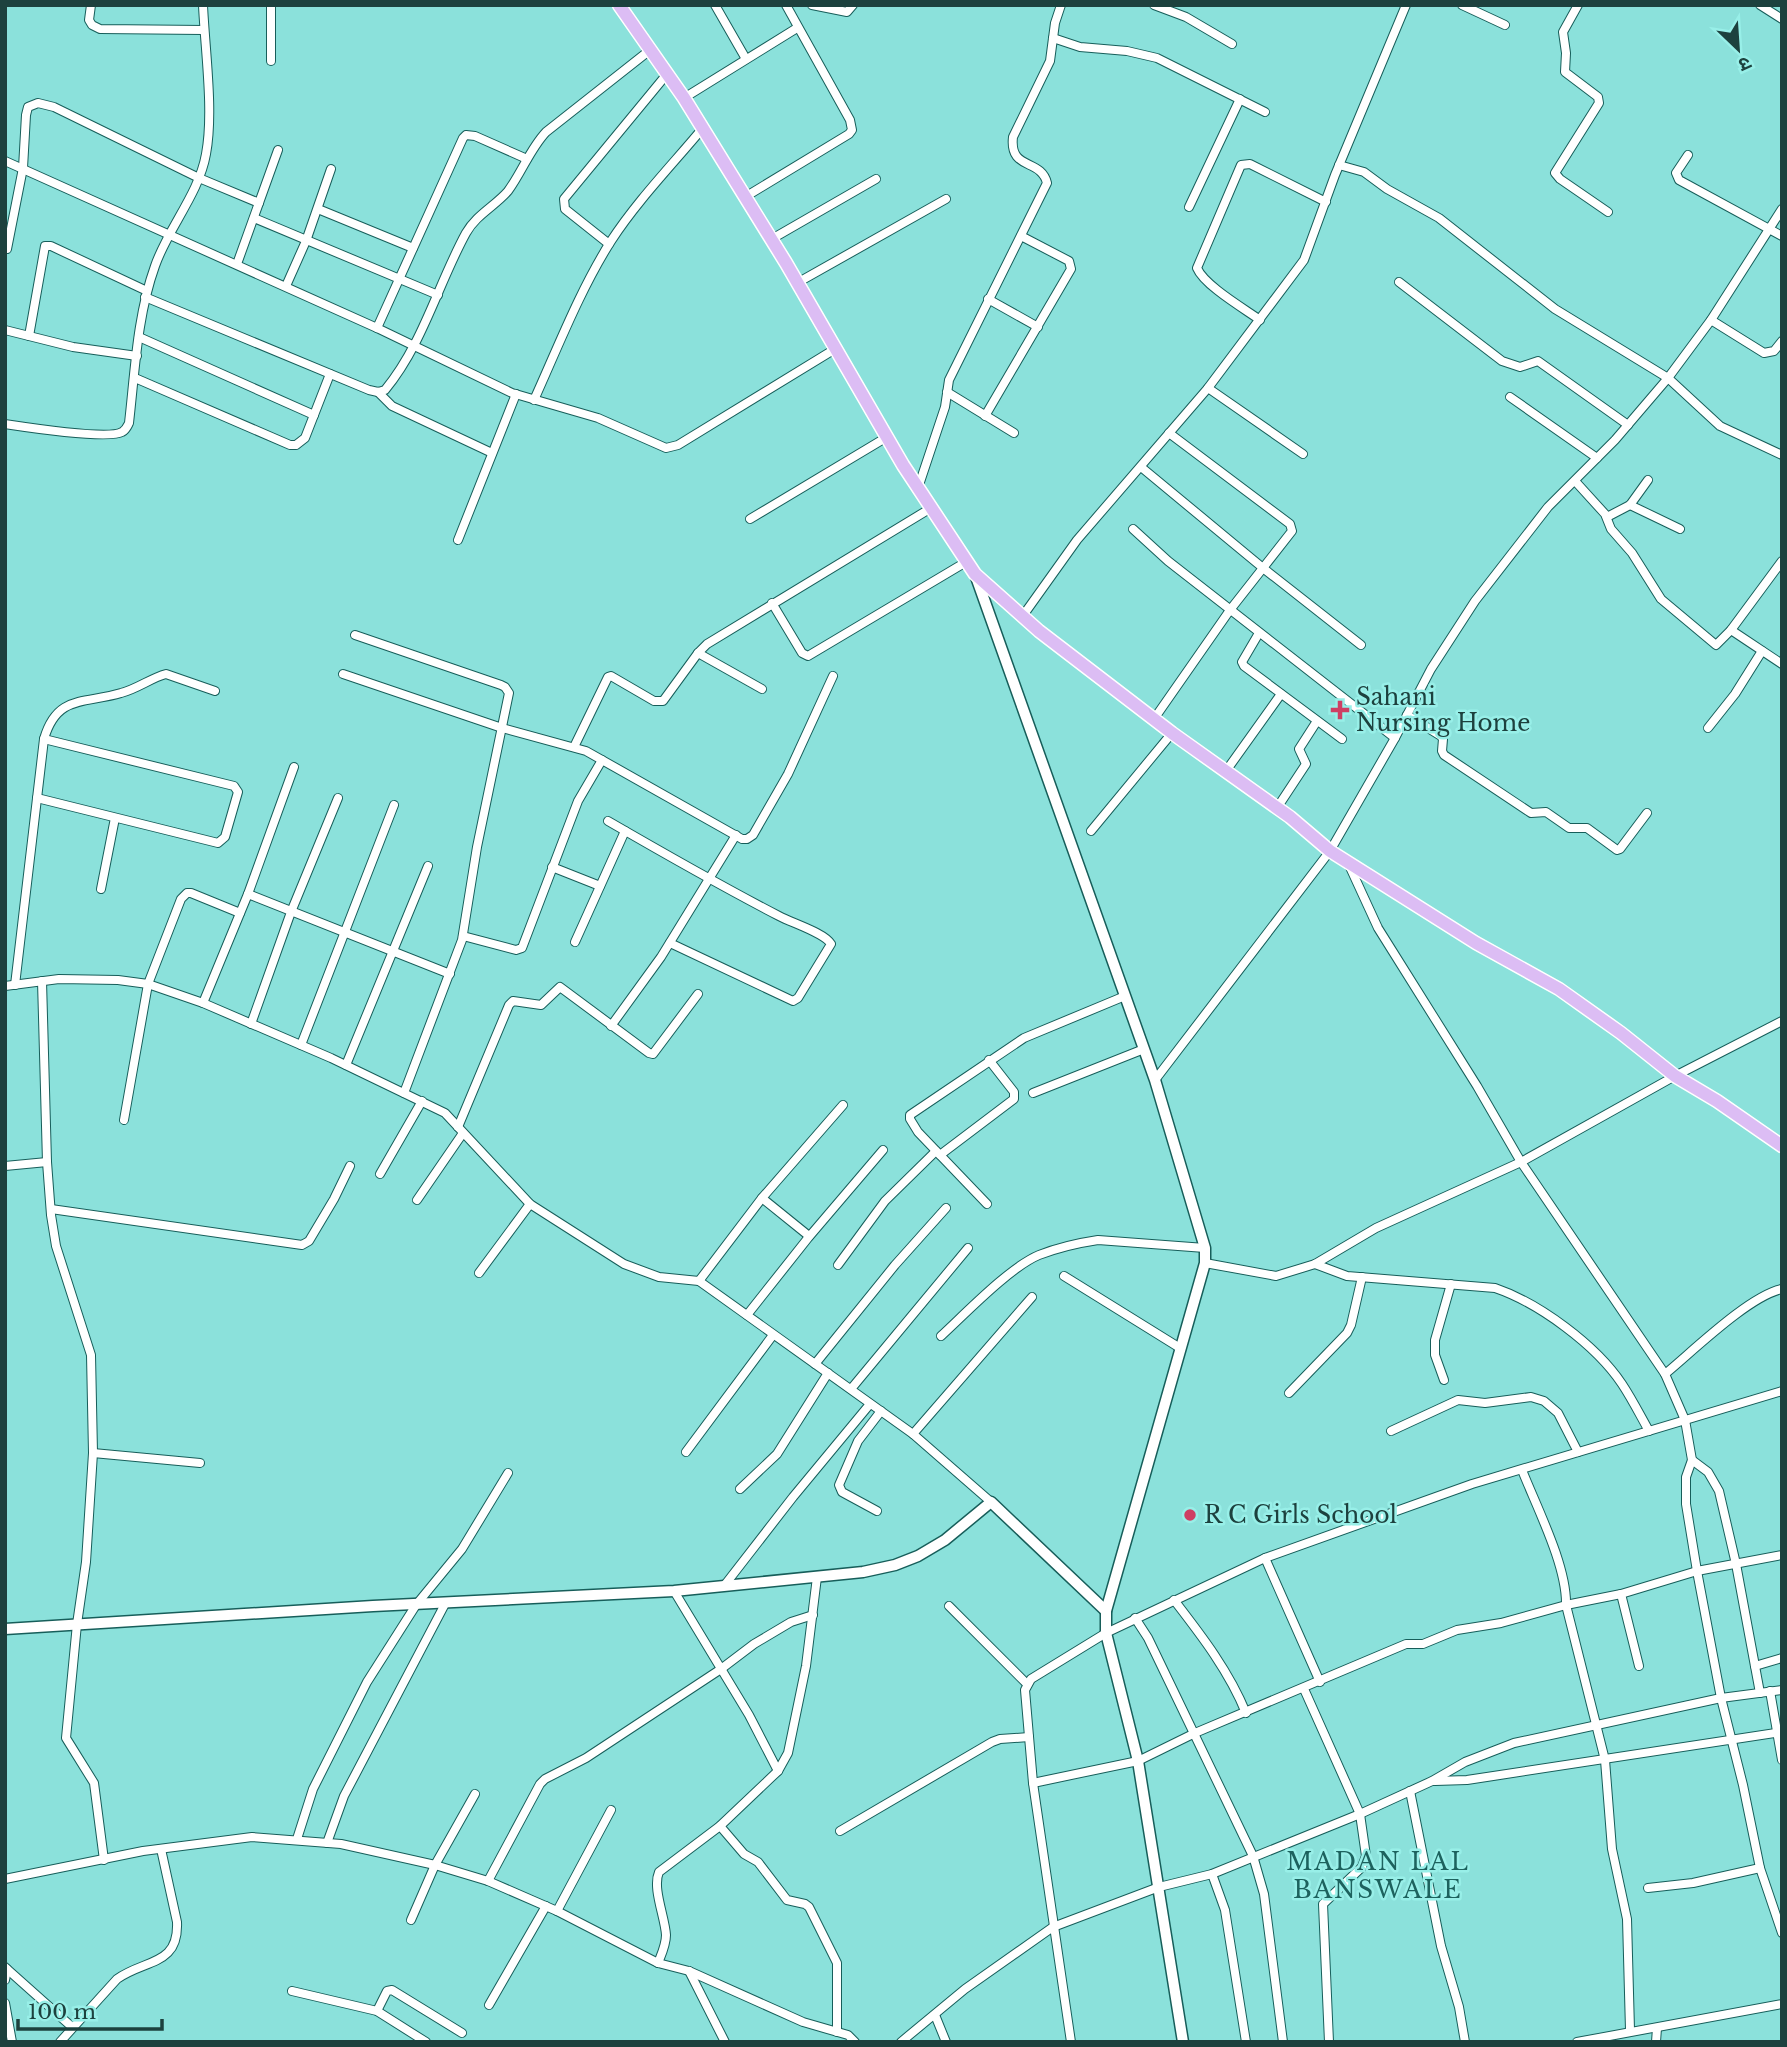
<svg xmlns="http://www.w3.org/2000/svg" width="1787" height="2047" font-family="'Libre Baskerville','Noto Sans Devanagari',serif">
  <style>
    .lines { fill: none; stroke-linecap: round; stroke-linejoin: round }
    .minor-casing { stroke: #175e5a; stroke-width: 10 }
    .tertiary-casing { stroke: #175e5a; stroke-width: 13 }
    .primary-casing { stroke: #fff; stroke-width: 15 }
    .minor { stroke: #fff; stroke-width: 8 }
    .tertiary { stroke: #fff; stroke-width: 10 }
    .primary { stroke: #dcbdf4; stroke-width: 12 }
    .poi-dot { fill: #ce3f63; stroke: #98efe8; stroke-width: 2.5 }
    .labels { text-anchor: middle; stroke-width: 5; stroke-linejoin: round; paint-order: stroke }
    .poi-label { font-size: 23px; fill: #1d413e; stroke: #98efe8; text-anchor: start }
    .neighbourhood-label { font-size: 24px; letter-spacing: 2px; fill: #1d625e; stroke: #98efe8 }
  </style>
  <rect width="100%" height="100%" fill="#8be1db"/>
  <g class="lines">
    <g class="minor-casing">
      <g id="minor">
        <path d="M91 5 89 20 92 25 100 29 204 30"/>
        <path d="M271 5V61"/>
        <path d="M715 5 746 59"/>
        <path d="M812 5 847 12 853 5"/>
        <path d="M1154 5 1186 17 1232 44"/>
        <path d="M1462 5 1505 25"/>
        <path d="M1578 5 1563 32 1566 53 1565 72 1598 97 1599 103 1555 173 1560 179 1608 212"/>
        <path d="M1760 5 1782 19"/>
        <path d="M1053 38 1080 47 1127 51 1157 58 1265 112"/>
        <path d="M684 98 797 28"/>
        <path d="M1688 155 1676 173 1679 180 1782 236"/>
        <path d="M5 161 377 328 512 393 598 418 666 448 678 445 835 349"/>
        <path d="M1339 165 1364 172 1387 189 1439 218 1555 309 1668 378 1720 426 1782 455"/>
        <path d="M745 197 849 134 852 130 850 120 786 5"/>
        <path d="M1189 207 1240 99"/>
        <path d="M318 209 413 248"/>
        <path d="M254 218 438 295"/>
        <path d="M770 240 876 179"/>
        <path d="M609 244 565 209 564 199 667 74"/>
        <path d="M7 249 23 168 26 115 28 107 38 103 54 107 199 178 259 203"/>
        <path d="M237 264 278 150"/>
        <path d="M1399 282 1502 361 1520 367 1538 361 1628 425"/>
        <path d="M797 283 946 199"/>
        <path d="M286 286 306 241 331 169"/>
        <path d="M145 297 369 390 378 392 385 390C423 344 438 284 466 233 476 215 495 206 508 191 522 172 530 149 546 132L650 50"/>
        <path d="M988 299 1038 327"/>
        <path d="M1260 320C1243 308 1204 285 1197 268L1241 165 1250 164 1326 202"/>
        <path d="M1711 320 1764 353 1774 351 1782 341"/>
        <path d="M377 328 463 138 466 135 475 136 527 159"/>
        <path d="M5 330 73 347 137 356"/>
        <path d="M29 336 45 246H51L147 291"/>
        <path d="M139 337 314 415"/>
        <path d="M135 378 290 445H296L305 438 330 374"/>
        <path d="M1208 388 1303 454"/>
        <path d="M378 392 392 406 492 453"/>
        <path d="M947 392 1014 433"/>
        <path d="M1510 397 1597 458"/>
        <path d="M534 400C558 347 580 290 611 241 637 201 672 165 702 129"/>
        <path d="M985 416 1071 269 1069 261 1021 236"/>
        <path d="M5 424C25 427 108 440 122 432 126 430 127 427 129 423 135 371 137 316 155 266 168 228 199 194 206 154 214 112 205 50 203 5"/>
        <path d="M1141 467 1263 568 1361 645"/>
        <path d="M1575 481 1605 514 1611 529 1632 553 1661 599 1716 645 1731 630 1782 561"/>
        <path d="M918 488 945 407 949 380 1047 183C1041 158 1009 171 1013 137L1050 61 1055 23 1061 5"/>
        <path d="M1630 505 1680 529"/>
        <path d="M1607 517 1630 505 1648 480"/>
        <path d="M750 519 887 437"/>
        <path d="M1133 529 1168 561 1395 738"/>
        <path d="M458 540 516 394"/>
        <path d="M772 603 802 653 808 656 966 562"/>
        <path d="M1022 617 1077 540 1208 388 1304 260 1335 175 1406 5"/>
        <path d="M1731 630 1782 664"/>
        <path d="M1259 633 1242 662 1244 666 1342 739"/>
        <path d="M355 635 501 685 505 687 509 693 477 847 462 940 404 1093"/>
        <path d="M698 653 762 689"/>
        <path d="M343 674 502 728 586 751 742 839H747L753 835 788 774 833 676"/>
        <path d="M1407 715 1441 736 1443 739 1442 751 1444 755 1531 813 1546 812 1569 828H1587L1617 850 1620 849 1647 813"/>
        <path d="M1154 719 1230 610 1292 531 1290 524 1169 433"/>
        <path d="M1708 728 1735 694 1762 651"/>
        <path d="M574 747 608 677 611 676 654 701H663L698 653 707 644 931 508"/>
        <path d="M1226 771 1281 694"/>
        <path d="M37 798 218 843 225 837 238 792 234 786 44 739"/>
        <path d="M1277 808 1306 764 1299 749 1317 721"/>
        <path d="M608 821C665 854 721 886 779 916 792 923 825 933 831 944L798 998 793 1001 670 943"/>
        <path d="M1091 831 1172 733"/>
        <path d="M1349 865 1378 928 1477 1086 1521 1162 1665 1374 1685 1420 1692 1460 1708 1472 1719 1491 1736 1564 1760 1693"/>
        <path d="M552 867 600 886"/>
        <path d="M101 889 115 818"/>
        <path d="M248 894 450 974"/>
        <path d="M463 936 516 950 522 948 578 801 602 760"/>
        <path d="M575 942 625 831"/>
        <path d="M42 981 47 1162 51 1215 56 1246 91 1355 93 1453 86 1562 77 1624 66 1738 94 1783 104 1860"/>
        <path d="M15 985 44 739C57 694 85 704 121 693 137 689 151 678 166 674L215 691"/>
        <path d="M5 986 59 979 118 980 148 984 203 1003 331 1058 445 1113 530 1204 624 1264 659 1277 699 1281 913 1434 991 1502"/>
        <path d="M203 1003 248 894 294 767"/>
        <path d="M251 1024 291 912 338 798"/>
        <path d="M611 1026 661 957 736 835"/>
        <path d="M301 1045 394 805"/>
        <path d="M346 1065 428 866"/>
        <path d="M1155 1080 1330 851 1395 738 1431 669 1475 601 1548 507 1615 440 1668 378 1711 320 1782 209"/>
        <path d="M1033 1093 1144 1049"/>
        <path d="M124 1120 148 984 181 899 187 893H191L240 913"/>
        <path d="M458 1127 509 1005 513 1001 541 1005 560 987 649 1053 653 1054 698 994"/>
        <path d="M940 1155 1014 1099V1092L989 1060"/>
        <path d="M5 1166 47 1162"/>
        <path d="M380 1174 422 1101"/>
        <path d="M762 1198 809 1236"/>
        <path d="M417 1200 463 1133"/>
        <path d="M987 1204 918 1132 910 1119V1115L1024 1038 1125 996"/>
        <path d="M51 1209 302 1245 309 1241 334 1199 350 1166"/>
        <path d="M1205 1263 1276 1276 1315 1264 1376 1228 1521 1162 1675 1076 1782 1021"/>
        <path d="M1315 1264 1347 1276 1495 1288C1539 1303 1596 1345 1622 1384 1632 1399 1640 1415 1649 1431"/>
        <path d="M838 1265 885 1201 936 1151"/>
        <path d="M479 1273 530 1204"/>
        <path d="M1064 1276 1180 1348"/>
        <path d="M699 1281 762 1198 843 1105"/>
        <path d="M747 1315 808 1238 883 1150"/>
        <path d="M941 1336C965 1314 1010 1267 1039 1255 1057 1248 1078 1243 1098 1240L1205 1248"/>
        <path d="M815 1364 895 1265 946 1208"/>
        <path d="M1665 1374C1693 1351 1749 1296 1782 1289"/>
        <path d="M1444 1380 1435 1355V1340L1451 1284"/>
        <path d="M851 1389 968 1248"/>
        <path d="M1289 1393 1347 1333 1351 1325 1362 1277"/>
        <path d="M1391 1431 1458 1400 1485 1403 1531 1397 1544 1401 1558 1413 1578 1452"/>
        <path d="M913 1434 1032 1297"/>
        <path d="M686 1452 773 1335"/>
        <path d="M93 1453 200 1463"/>
        <path d="M1692 1460 1686 1477V1504L1697 1571 1721 1698 1743 1785 1760 1868 1782 1933"/>
        <path d="M1522 1470C1537 1508 1567 1566 1566 1605L1605 1760 1612 1849 1627 1919 1630 2030"/>
        <path d="M740 1489 777 1454 828 1373"/>
        <path d="M877 1511 842 1492 839 1485 858 1441 881 1411"/>
        <path d="M1265 1558 1320 1682"/>
        <path d="M724 1586 793 1497 870 1404"/>
        <path d="M674 1591 749 1715 778 1771"/>
        <path d="M1621 1594 1639 1666"/>
        <path d="M1174 1600C1201 1635 1229 1671 1246 1713"/>
        <path d="M949 1606 1027 1684"/>
        <path d="M1135 1618 1148 1638 1253 1856 1264 1894 1283 2042"/>
        <path d="M1755 1666 1782 1658"/>
        <path d="M1304 1689 1360 1814 1366 1856 1362 1867 1323 1904 1329 2042"/>
        <path d="M1770 1691 1782 1760"/>
        <path d="M1435 1781 1467 1780 1782 1732"/>
        <path d="M1033 1783 1138 1761 1195 1733 1406 1644H1423L1457 1630 1501 1623 1566 1605 1621 1594 1697 1571 1782 1555"/>
        <path d="M1410 1791 1441 1946 1459 2007 1465 2042"/>
        <path d="M720 1826 744 1854 758 1862 787 1900 805 1904 809 1907 837 1963V2032"/>
        <path d="M840 1831 992 1742 1000 1739 1029 1737"/>
        <path d="M297 1839 313 1789 367 1682 416 1605 462 1549 508 1473"/>
        <path d="M327 1843 344 1796 445 1604"/>
        <path d="M1212 1874 1225 1910 1246 2042"/>
        <path d="M5 1879 143 1851 252 1837 341 1844 435 1865 488 1881 557 1911 658 1963 689 1971 803 2022 848 2035 855 2042"/>
        <path d="M488 1881 540 1784 545 1779 586 1758 721 1669 754 1644 791 1622 813 1615"/>
        <path d="M1648 1888 1693 1883 1760 1868"/>
        <path d="M557 1911 611 1810"/>
        <path d="M411 1920 435 1865 475 1794"/>
        <path d="M658 1963C662 1953 666 1945 666 1935 665 1917 652 1888 659 1872L720 1826 778 1771 788 1753 806 1666 817 1577"/>
        <path d="M5 1967 7 1969 5 1980"/>
        <path d="M7 1969 72 2027"/>
        <path d="M689 1971 725 2042"/>
        <path d="M292 1991 377 2011 426 2042"/>
        <path d="M5 2003 12 2042"/>
        <path d="M489 2005 546 1906"/>
        <path d="M377 2011 387 1991 392 1990 462 2033"/>
        <path d="M935 2015 946 2042"/>
        <path d="M60 2042 117 1979C145 1959 179 1966 177 1922L161 1849"/>
        <path d="M901 2042 965 1989 1053 1927 1159 1887 1212 1874 1360 1814 1432 1781 1465 1762 1514 1743 1721 1698 1782 1690"/>
        <path d="M1071 2042 1033 1783 1025 1690 1031 1679 1106 1633 1265 1558 1472 1484 1782 1391"/>
        <path d="M1577 2042 1782 2004"/>
        <path d="M1656 2042 1657 2028"/>
      </g>
    </g>
    <g class="tertiary-casing">
      <g id="tertiary">
        <path d="M975 574 1155 1080 1205 1248V1263L1106 1611V1633L1138 1761 1183 2042"/>
        <path d="M5 1629 373 1606 674 1591 863 1572 895 1565 918 1556 945 1540 991 1502 1106 1611"/>
      </g>
    </g>
    <g class="primary-casing">
      <path id="primary" d="M619 5 684 98 786 263 903 465 975 574 1039 631 1172 733 1290 817 1330 851 1476 943 1559 989 1621 1033 1675 1076 1717 1101 1782 1146"/>
    </g>
    <use href="#minor" class="minor"/>
    <use href="#tertiary" class="tertiary"/>
    <use href="#primary" class="primary"/>
  </g>
  <g class="poi-dot">
    <path d="M1336.5 699.5h7v7h7v7h-7v7h-7v-7h-7v-7h7z"/>
    <circle cx="1190" cy="1515" r="7"/>
  </g>
  <g class="labels">
    <g class="poi-label">
      <text x="1356" y="705">Sahani<tspan x="1356" dy="26">Nursing Home</tspan></text>
      <text x="1204" y="1523">R C Girls School</text>
    </g>
    <g class="neighbourhood-label">
      <text x="1378" y="1870">MADAN LAL<tspan x="1378" dy="28">BANSWALE</tspan></text>
    </g>
  </g>
  <rect width="1787" height="2047" fill="none" stroke="#1d413e" stroke-width="14"/>
  <g transform="translate(1738 49) rotate(155)" stroke="#98efe8" stroke-width="5" paint-order="stroke">
  <path d="M0-5L12 26L0 18L-12 26Z" fill="#1d413e"/>
  <text y="-10" font-size="19" font-weight="bold" text-anchor="middle" fill="#1d413e">उ</text>
  </g>
  <path d="M18 2019v10h144v-10" fill="none" stroke="#1d413e" stroke-width="3.5"/>
  <text x="28" y="2019" font-size="21" fill="#1d413e" stroke="#98efe8" stroke-width="5" paint-order="stroke">100 m</text>
</svg>
